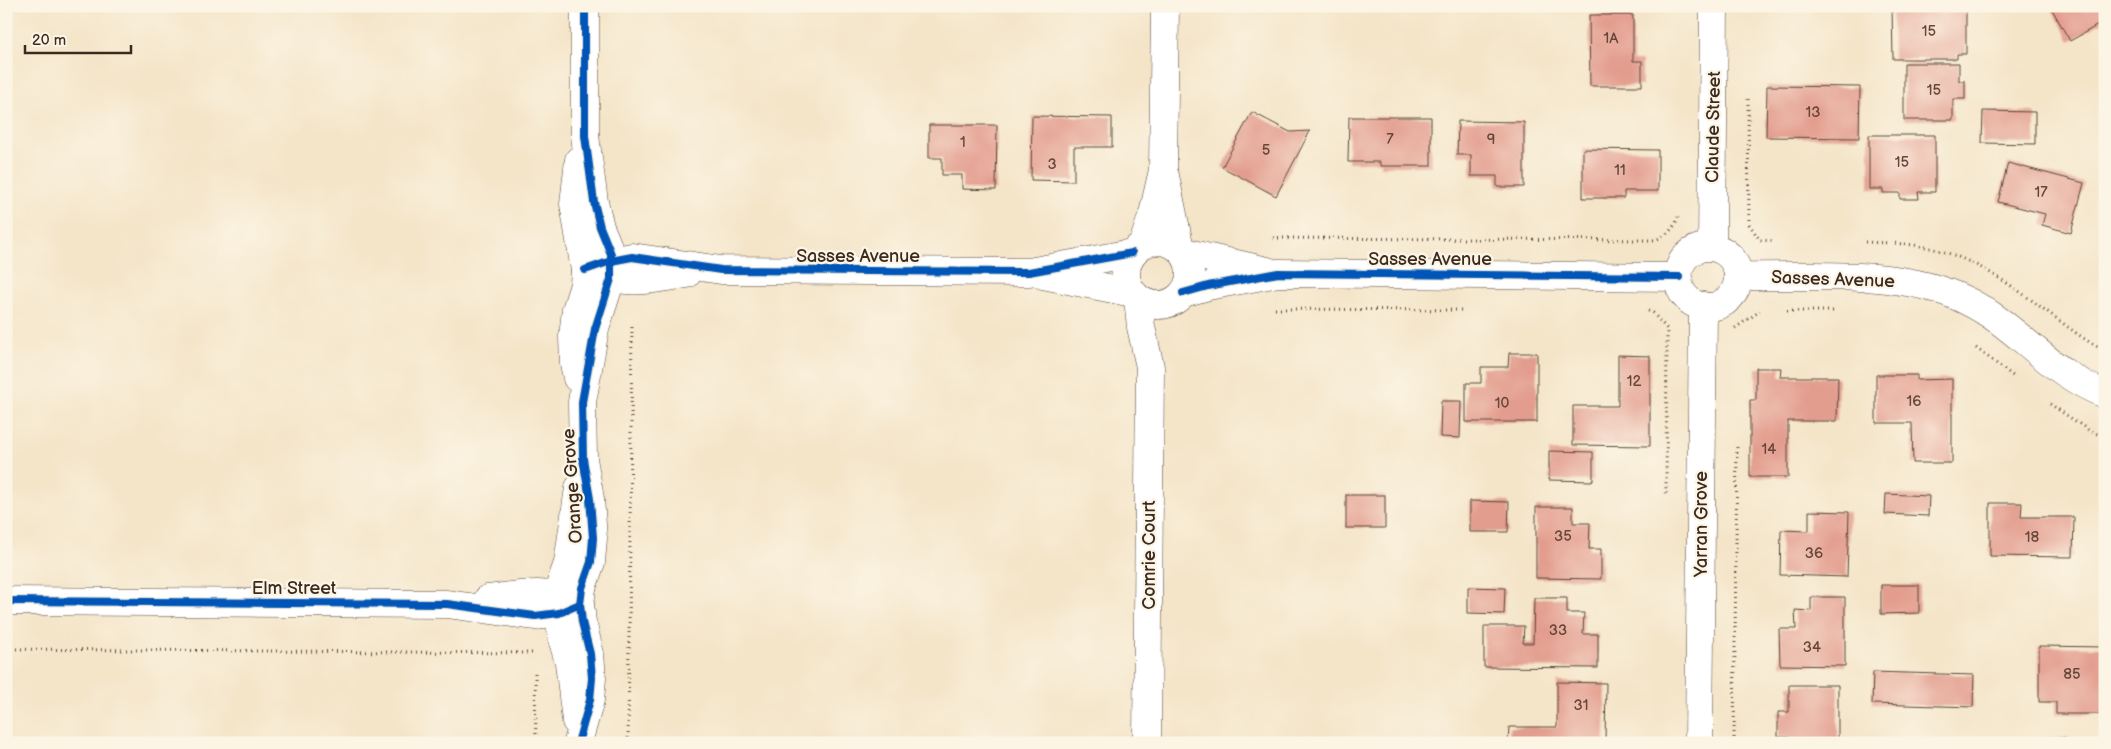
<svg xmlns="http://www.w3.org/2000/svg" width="2111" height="749" font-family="'Balsamiq Sans',sans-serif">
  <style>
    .building { fill: #e39d8e }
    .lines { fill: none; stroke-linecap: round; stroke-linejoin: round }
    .street-casing { stroke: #574638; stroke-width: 29 }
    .path { stroke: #574638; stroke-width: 3; stroke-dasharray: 1 4; stroke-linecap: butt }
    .street { stroke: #fff; stroke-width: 28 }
    .cycleway-casing { stroke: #fcf5e5; stroke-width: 11 }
    .cycleway { stroke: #0057b8; stroke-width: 8 }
    .labels { text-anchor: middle; stroke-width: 4.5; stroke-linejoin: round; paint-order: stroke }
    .number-label { font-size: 15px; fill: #65473a }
    .street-label { font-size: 18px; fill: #3b2a1e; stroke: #fcf5e5 }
  </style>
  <rect width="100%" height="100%" fill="#fcf5e5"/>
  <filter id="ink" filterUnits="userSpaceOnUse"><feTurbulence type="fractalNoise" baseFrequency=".02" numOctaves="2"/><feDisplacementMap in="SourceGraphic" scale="10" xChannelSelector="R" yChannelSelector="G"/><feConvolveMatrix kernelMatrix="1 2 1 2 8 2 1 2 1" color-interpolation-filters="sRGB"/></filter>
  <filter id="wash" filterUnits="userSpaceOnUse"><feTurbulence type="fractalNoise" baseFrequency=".0096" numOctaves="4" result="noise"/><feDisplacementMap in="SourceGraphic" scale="20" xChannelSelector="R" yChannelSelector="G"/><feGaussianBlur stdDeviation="1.12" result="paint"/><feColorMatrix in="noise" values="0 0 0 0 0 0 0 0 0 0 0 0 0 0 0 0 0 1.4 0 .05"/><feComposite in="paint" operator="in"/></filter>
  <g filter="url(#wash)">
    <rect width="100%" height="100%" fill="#f4e5c9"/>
    <g id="blocks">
      <g class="building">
        <path d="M1966 6V54H1957V59H1893L1892 7Z"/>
        <path d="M2050 6H2105V21L2070 41Z"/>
        <path d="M1589 15H1633V61H1642V86H1590Z"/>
        <path d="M1904 63H1959V81H1965V99H1953V120H1904Z"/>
        <path d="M1767 86 1860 87 1859 138 1766 137Z"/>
        <path d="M1983 111 2035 112V144L1982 143Z"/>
        <path d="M1252 112 1290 132 1310 131 1276 196 1222 167Z"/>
        <path d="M1032 116 1112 117V147H1074V181L1031 180Z"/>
        <path d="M1349 117H1431V166H1380V162H1348Z"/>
        <path d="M1458 121 1524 122V187H1497V176H1471V155H1457Z"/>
        <path d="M929 125H997L996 190 962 189V175H942V158H929Z"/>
        <path d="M1869 135H1935V192H1918L1919 199H1900V193H1883V189H1869Z"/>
        <path d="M1583 149 1658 150V191H1624V198H1583Z"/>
        <path d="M2008 163 2084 183 2071 233 2042 225 2045 214 1998 202Z"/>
        <path d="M1509 353H1537V422H1466V383H1481V367H1508Z"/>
        <path d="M1618 355 1650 356V446L1573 445V406H1618Z"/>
        <path d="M1756 368H1781L1780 377H1838L1837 421H1788V477H1750V400H1756Z"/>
        <path d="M1876 375H1917V380L1952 379V463H1913L1912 423H1876Z"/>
        <path d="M1441 401H1461L1460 438 1440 437Z"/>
        <path d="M1549 451 1593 452V481L1549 480Z"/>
        <path d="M1886 494 1929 496 1928 516 1885 514Z"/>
        <rect x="1346" y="495" width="39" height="33"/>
        <path d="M1470 501 1509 502 1508 532H1470Z"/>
        <path d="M1990 503H2022L2021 517H2074L2073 557 1990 556Z"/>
        <path d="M1536 507H1573V523H1590L1589 549H1601V579L1536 578Z"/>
        <path d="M1809 511 1849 512 1847 577 1780 575 1781 530 1809 531Z"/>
        <path d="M1881 585H1919V613L1881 614Z"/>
        <path d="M1468 587 1505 588 1504 614 1468 613Z"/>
        <path d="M1811 597H1845V666L1780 665 1779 629H1796L1795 610 1811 611Z"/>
        <path d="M1534 598H1567V613H1584L1583 634H1598V668L1484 667V626H1524L1523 643H1533Z"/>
        <path d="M2039 646 2105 647V714H2056V702H2039Z"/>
        <path d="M1873 672 1974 675 1973 707 1872 704Z"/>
        <path d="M1557 682 1606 683 1605 743H1508L1509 727H1557Z"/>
        <path d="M1789 685H1838V743H1789V737H1778V712H1789Z"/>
        <rect x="2028" y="738" width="37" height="5"/>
      </g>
    </g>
  </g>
  <g filter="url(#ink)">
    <use href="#blocks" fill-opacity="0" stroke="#574638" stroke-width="1"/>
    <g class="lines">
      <g class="street-casing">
        <g id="street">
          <path d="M1165 176 1180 249"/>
          <circle cx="1158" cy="273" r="32"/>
          <path d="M1143 244 1153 214 1163 170 1165 6"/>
          <path d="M1712 247 1714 6"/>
          <circle cx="1708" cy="277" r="30"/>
          <path d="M1183 252 1267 271"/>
          <path d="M585 270 611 261 632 257 721 270 1029 272 1132 253"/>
          <path d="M594 273C629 286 652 279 687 274"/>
          <path d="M1043 275 1133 293"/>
          <path d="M1738 276C1811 278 1900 267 1967 301 2018 326 2049 373 2105 394"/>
          <path d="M1183 293 1208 286 1278 273 1679 277"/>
          <path d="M1138 298 1141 327 1150 367 1147 743"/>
          <path d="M577 378 574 363 573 337 576 310 584 285 585 270 574 204 579 160"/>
          <path d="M488 599C520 595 545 589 575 602"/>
          <path d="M6 601 447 604 535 616 559 613 580 604"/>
          <path d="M576 721 569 662 562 638 558 604 560 586 568 563 579 488"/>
          <path d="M578 742 590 700 592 678 590 654 582 622 580 604 582 588 591 562 593 538 590 499 583 459 582 402 595 329 611 279V254L600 227 594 202 585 136V6"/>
          <path d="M1699 743 1703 306"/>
        </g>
      </g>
      <g class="path">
        <path d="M1748 99 1749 224 1760 240 1774 241"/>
        <path d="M1273 238 1652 240C1664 239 1675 228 1678 217"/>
        <path d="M1865 242C1887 243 1909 243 1930 248 1970 257 2006 281 2038 305 2061 321 2080 338 2105 351"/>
        <path d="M1275 309 1461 310"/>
        <path d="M1648 311 1653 313 1667 329 1666 495"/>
        <path d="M1787 311H1835"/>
        <path d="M1735 328 1760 311"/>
        <path d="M1976 348 2013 376"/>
        <path d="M2050 404 2090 431 2105 437"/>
        <path d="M6 649 532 653"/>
        <path d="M535 673 536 743"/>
        <path d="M628 743 632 325"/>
        <path d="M1734 743 1737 446"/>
      </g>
      <use href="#street" class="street"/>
      <g class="cycleway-casing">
        <g id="cycleway">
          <path d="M585 270 611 261 632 257 721 270 1029 272 1132 253"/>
          <path d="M1183 293 1208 286 1278 273 1679 277"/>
          <path d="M6 601 447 604 535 616 559 613 580 604"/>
          <path d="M578 743 590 700 592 678 590 654 582 622 580 604 582 588 591 562 593 538 590 499 583 459 582 402 595 329 611 279V254L600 227 594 202 585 136V6"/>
        </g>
      </g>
      <use href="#cycleway" class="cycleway"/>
    </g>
  </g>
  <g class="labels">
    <g class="number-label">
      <text x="1929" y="36">15</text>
      <text x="1611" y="43">1A</text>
      <text x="1934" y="95">15</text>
      <text x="1813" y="117">13</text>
      <text x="1390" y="144">7</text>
      <text x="1491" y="144">9</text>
      <text x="963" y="147">1</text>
      <text x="1266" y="155">5</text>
      <text x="1902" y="167">15</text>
      <text x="1052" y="169">3</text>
      <text x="1620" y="175">11</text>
      <text x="2041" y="197">17</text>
      <text x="1634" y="386">12</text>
      <text x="1914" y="406">16</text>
      <text x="1502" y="408">10</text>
      <text x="1769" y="454">14</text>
      <text x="1563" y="541">35</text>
      <text x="2032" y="542">18</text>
      <text x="1814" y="558">36</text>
      <text x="1558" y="635">33</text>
      <text x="1812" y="652">34</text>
      <text x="2072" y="679">85</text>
      <text x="1581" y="710">31</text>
    </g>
    <g class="street-label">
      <text transform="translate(1713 127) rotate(-89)" y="6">Claude Street</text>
      <text x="858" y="262">Sasses Avenue</text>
      <text x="1430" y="265">Sasses Avenue</text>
      <text transform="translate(1833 279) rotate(2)" y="6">Sasses Avenue</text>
      <text transform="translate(572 486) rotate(-94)" y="6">Orange Grove</text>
      <text transform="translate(1701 524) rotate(-90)" y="6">Yarran Grove</text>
      <text transform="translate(1149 555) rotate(-90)" y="6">Comrie Court</text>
      <text x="294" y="594">Elm Street</text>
    </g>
  </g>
  <rect width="2111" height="749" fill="none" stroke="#fcf5e5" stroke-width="25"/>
  <path d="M25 45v8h106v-8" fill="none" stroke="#3b2a1e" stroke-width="2.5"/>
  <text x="32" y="45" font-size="15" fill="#3b2a1e" stroke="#fcf5e5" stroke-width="4" paint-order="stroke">20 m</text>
</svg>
